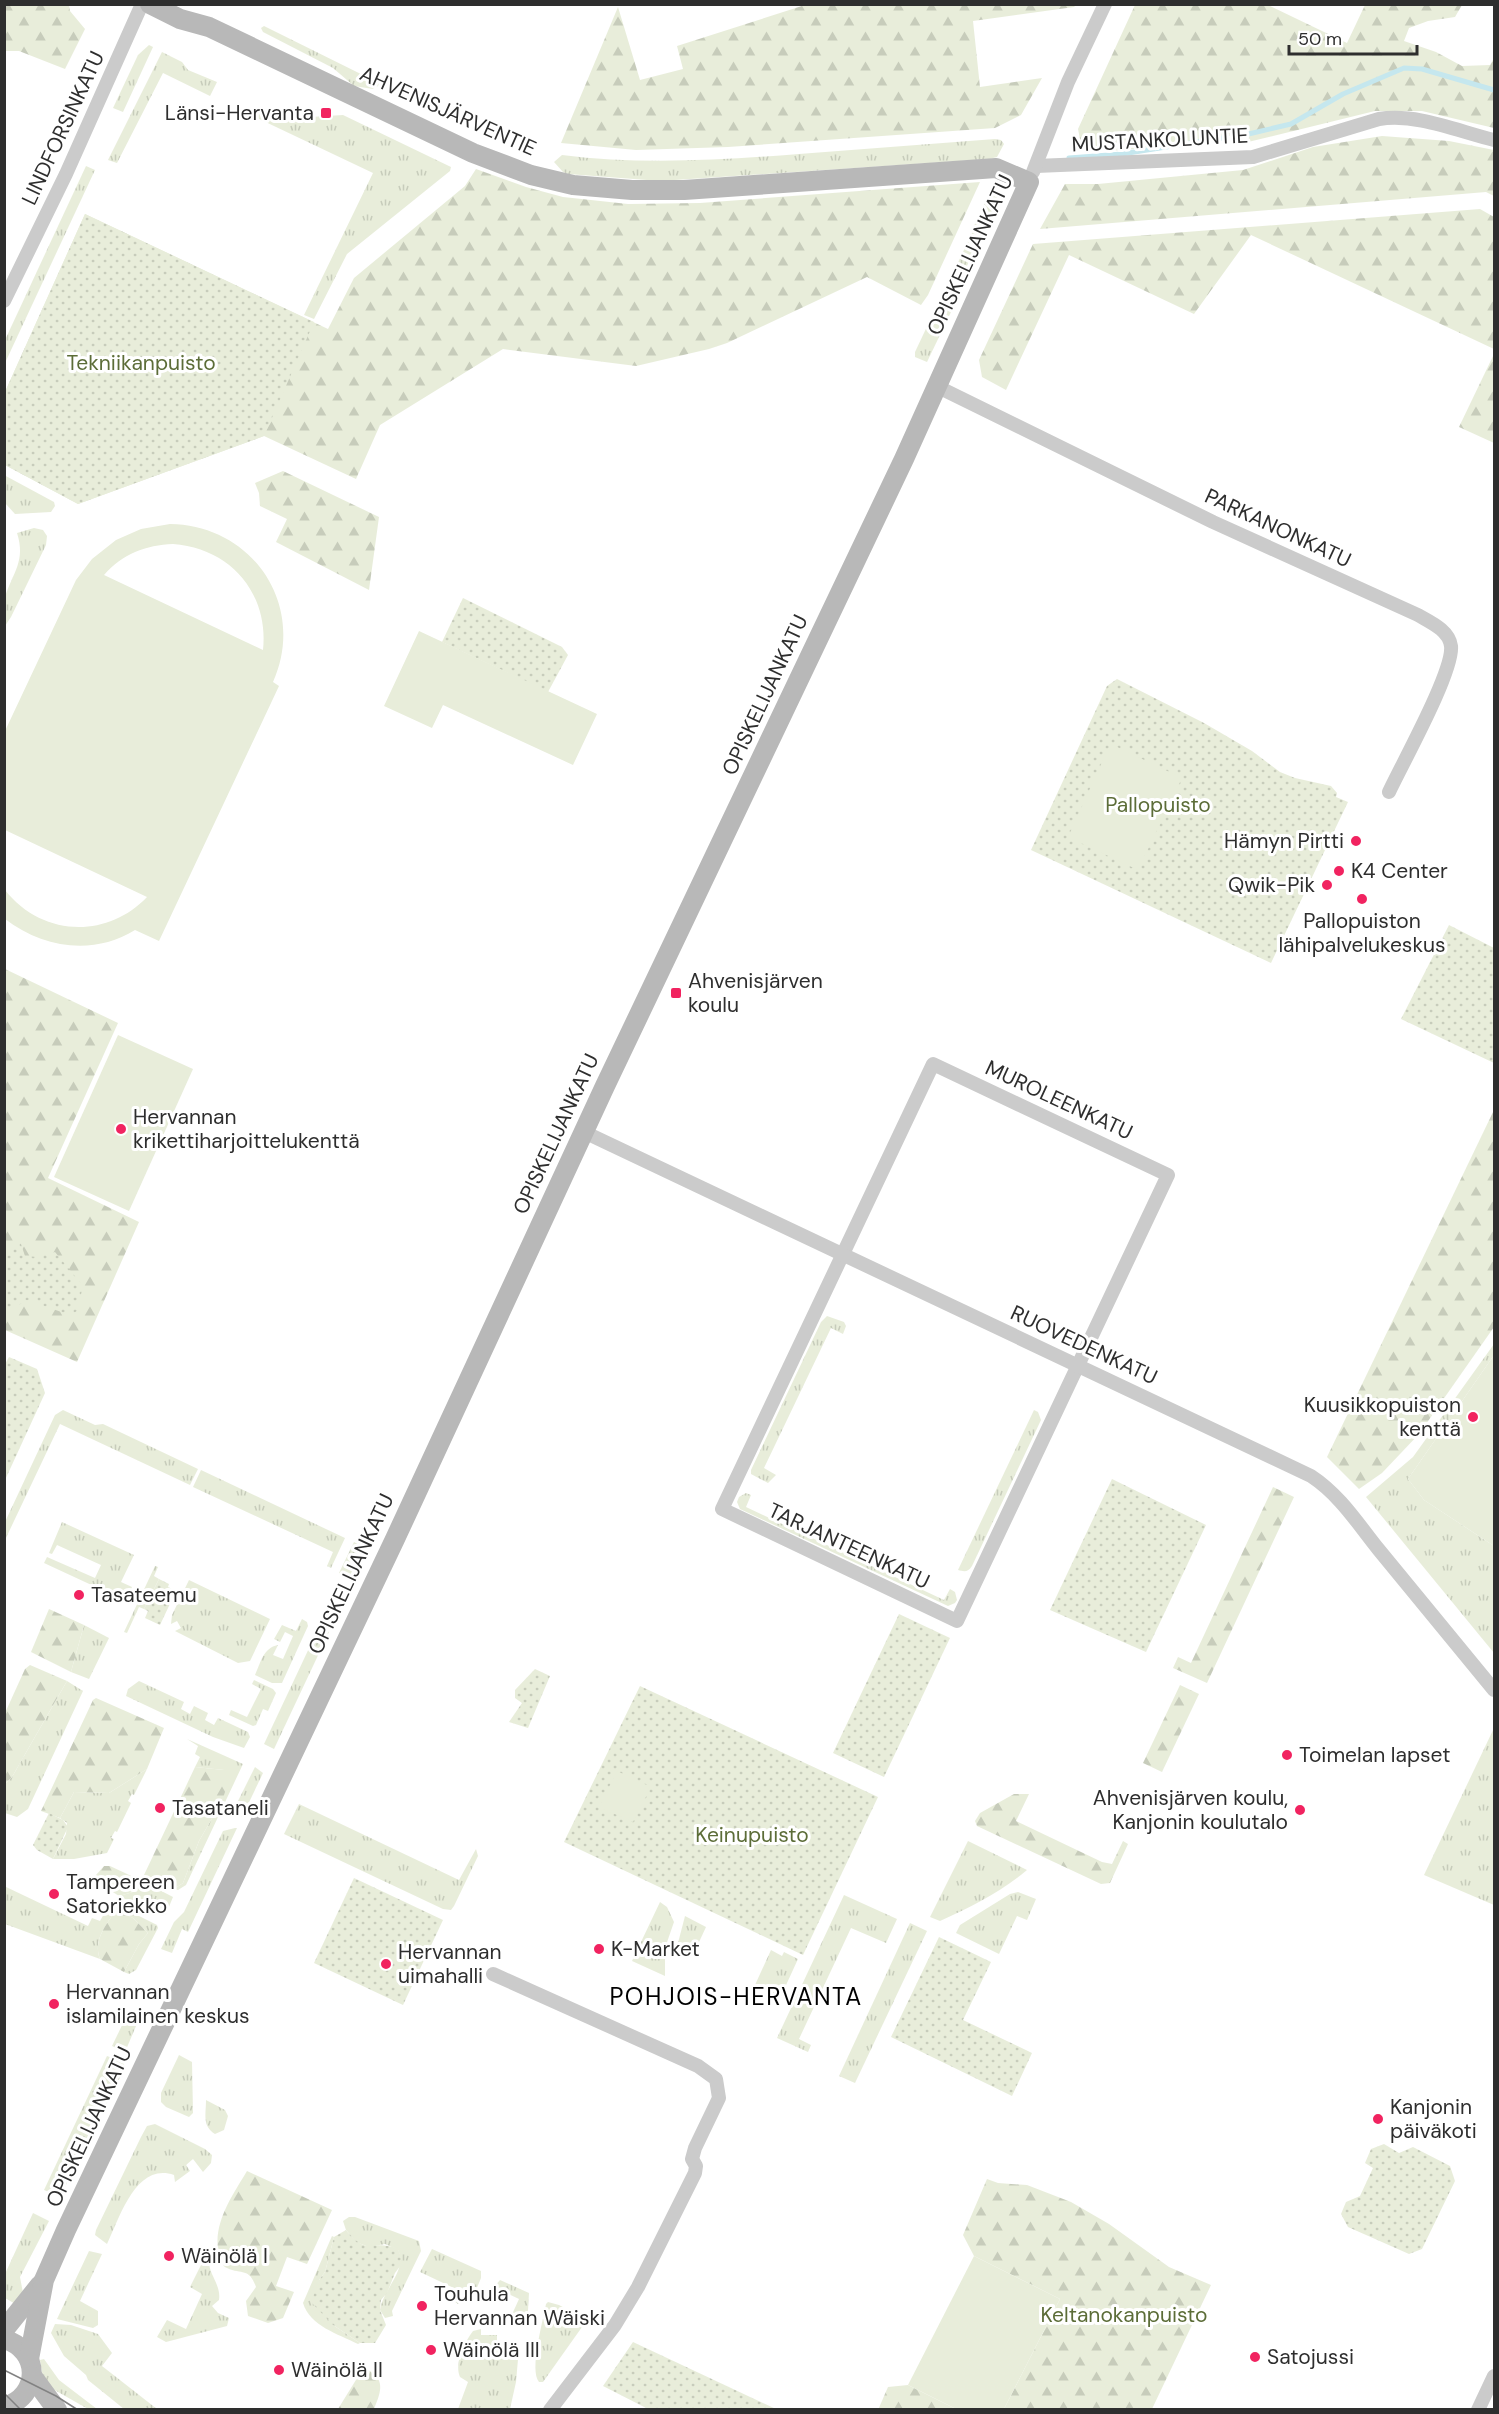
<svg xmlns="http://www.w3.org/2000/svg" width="1499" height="2414" font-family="'DM Sans',sans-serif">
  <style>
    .grass { fill: url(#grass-tufts) }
    .forest { fill: url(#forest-firs) }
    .park { fill: url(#park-dots) }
    .pitch { fill: #e8edda; fill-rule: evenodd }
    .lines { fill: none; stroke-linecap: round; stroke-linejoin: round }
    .stream { stroke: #c5e7ee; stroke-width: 5 }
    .minor { stroke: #cbcbcb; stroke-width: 14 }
    .secondary { stroke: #b8b8b8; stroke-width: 20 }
    .tram { stroke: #838383; stroke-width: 1.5 }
    .poi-dot { fill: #f12360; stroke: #fff; stroke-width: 2 }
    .labels { text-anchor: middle; stroke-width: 6; stroke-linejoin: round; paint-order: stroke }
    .street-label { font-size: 21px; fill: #2e2e2e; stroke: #fff }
    .poi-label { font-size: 21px; fill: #2e2e2e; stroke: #fff; text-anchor: start }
    .park-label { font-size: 21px; fill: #5c6d38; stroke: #fff }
    .quarter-label { font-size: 24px; letter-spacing: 1.5px; fill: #000; stroke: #fff }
  </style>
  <defs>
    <pattern id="grass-tufts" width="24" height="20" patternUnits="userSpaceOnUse" patternTransform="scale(1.5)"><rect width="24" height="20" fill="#e8edda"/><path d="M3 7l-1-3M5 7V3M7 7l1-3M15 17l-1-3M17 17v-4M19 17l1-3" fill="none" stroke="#c7ccbb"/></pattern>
    <pattern id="forest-firs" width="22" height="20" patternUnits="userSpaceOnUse" patternTransform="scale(1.5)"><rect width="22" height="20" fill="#e8edda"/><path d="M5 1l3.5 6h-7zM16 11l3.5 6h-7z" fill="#c7ccbb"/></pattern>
    <pattern id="park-dots" width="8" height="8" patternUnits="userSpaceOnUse" patternTransform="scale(1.5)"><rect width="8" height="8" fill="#e8edda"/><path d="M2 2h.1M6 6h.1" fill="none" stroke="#c7ccbb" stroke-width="1.8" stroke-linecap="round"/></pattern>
  </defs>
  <rect width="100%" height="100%" fill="#fff"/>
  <g class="grass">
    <path d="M264 26 379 83 378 86 373 89 354 86 333 68 263 32 261 28Z"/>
    <path d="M149 45 153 47 123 112 113 108 138 55Z"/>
    <path d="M162 52 182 62 188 70 217 82 210 96 163 73 117 163 108 160Z"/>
    <path d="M259 114 294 118 343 115 451 167 450 171 347 254 314 319 304 315 373 173 255 117Z"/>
    <path d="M995 139 1001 140 1004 144 997 157 989 159 660 181 568 174 563 172 554 162 562 155C641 165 720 160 799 154 864 149 930 144 995 139Z"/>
    <path d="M86 166 95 170 5 363V340Z"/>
    <path d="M992 187C1001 198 998 210 992 221L978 227 974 226Z"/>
    <path d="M973 231 981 235 961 279 952 275Z"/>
    <path d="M949 280 963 287 927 362 915 357V352Z"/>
    <path d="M4 475 54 502 55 506 51 512 15 514 5 503Z"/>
    <path d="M34 528 43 530 47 536 46 545 11 617 5 626C4 617 3 605 5 597 13 572 26 561 17 533Z"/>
    <path d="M827 1316 844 1322 846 1326 843 1334 831 1328 764 1468 776 1475 768 1483 751 1474V1470L821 1322Z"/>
    <path d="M1494 1344V1355L1408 1479 1424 1500 1494 1546V1653L1366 1497 1413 1457Z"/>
    <path d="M63 1410 95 1425 103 1424 198 1469 190 1485 60 1424 5 1540V1522L55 1415Z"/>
    <path d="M1034 1410 1038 1412 1041 1420 972 1566C968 1572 965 1572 958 1570Z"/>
    <path d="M201 1470 345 1538 331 1568 327 1566 333 1552 193 1487Z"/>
    <path d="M746 1493 751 1495 746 1507 944 1600 950 1589 955 1592 957 1600 955 1603 948 1606 740 1509 737 1502 739 1497Z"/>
    <path d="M62 1522 134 1555 121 1582 132 1587 126 1601 44 1563 47 1557 95 1578 101 1565 57 1545 52 1554 49 1553Z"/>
    <path d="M354 1542 363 1547 349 1578 339 1573Z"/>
    <path d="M155 1566 158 1567 154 1576 159 1579 144 1609 139 1607 127 1633 124 1632Z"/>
    <path d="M189 1580 270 1619 250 1661 238 1663 175 1631 181 1628 177 1621 171 1624 172 1615Z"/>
    <path d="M302 1619 307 1622 308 1626 282 1683H272L255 1675C261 1662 263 1648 278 1645L273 1655 283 1659 293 1636 285 1632 280 1642 274 1639 282 1625 296 1631Z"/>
    <path d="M84 1625 109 1638 89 1679 71 1672Z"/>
    <path d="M319 1627 329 1632 274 1749 264 1744Z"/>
    <path d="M254 1680 273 1689 276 1693 268 1711 263 1709 256 1725 253 1726 229 1715 231 1710 247 1717 261 1689 252 1684Z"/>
    <path d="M67 1681 83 1691 28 1809 17 1817 5 1813V1784L12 1777Z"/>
    <path d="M139 1681 184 1702 181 1709 190 1714 194 1706 208 1713 205 1720 214 1725 218 1718 248 1732 250 1737 244 1748 213 1737 126 1696 128 1689Z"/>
    <path d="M1494 1728V1905L1424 1875Z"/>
    <path d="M187 1739 243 1764 186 1885 178 1890 174 1889 183 1883 199 1841 222 1801 224 1770 195 1767 200 1757 195 1754 198 1746Z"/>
    <path d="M255 1767 263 1773 242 1817 233 1811Z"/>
    <path d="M147 1769 134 1795 132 1794 128 1801 131 1803 117 1832 115 1831 111 1838 114 1839 107 1853 74 1859H53L66 1834 67 1823 60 1818 74 1792 109 1793Z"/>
    <path d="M299 1804 459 1880 476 1849 478 1856 454 1906 451 1910 443 1909 284 1834Z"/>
    <path d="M235 1828H237L188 1932 182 1929 172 1953 161 1949 174 1922 184 1912 223 1831Z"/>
    <path d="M968 1841 1027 1870C1001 1892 971 1907 940 1921L930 1917Z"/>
    <path d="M142 1881 173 1897 166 1914 161 1916 119 1896 133 1892Z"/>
    <path d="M4 1886 88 1926 92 1918 100 1921 105 1912 108 1913 113 1903 157 1925 158 1928 136 1970 129 1974 124 1972 139 1944 148 1933 133 1918 116 1910C106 1925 93 1940 100 1959L5 1924Z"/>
    <path d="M1018 1892 1036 1899 1027 1920 1017 1916 999 1954 956 1933 960 1925 1010 1894Z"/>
    <path d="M844 1895 897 1919 886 1943 851 1928 799 2039 811 2045 808 2052 777 2038Z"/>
    <path d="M660 1902 667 1907 674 1922 665 1948V1976L632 1961Z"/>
    <path d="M685 1916 706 1927 693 1955 679 1948 678 1943Z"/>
    <path d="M910 1923 927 1931 855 2083 839 2076Z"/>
    <path d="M771 1950 782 1956 784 1952 798 1959 781 1996 755 1985Z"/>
    <path d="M128 2013 139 2019 125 2052 112 2046Z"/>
    <path d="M179 2055 192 2062 193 2113 189 2117 166 2107 161 2102V2093Z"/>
    <path d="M107 2056 123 2062 125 2067 60 2197 44 2190Z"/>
    <path d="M206 2100 225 2110 228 2116 224 2130 215 2134C202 2126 206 2114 206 2100Z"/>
    <path d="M155 2124 205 2149 212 2155 211 2163 203 2172 193 2159 186 2165 190 2171 175 2182 174 2175C136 2162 120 2217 107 2244L95 2235 96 2230 141 2137 147 2126Z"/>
    <path d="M33 2213 49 2221 20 2277 23 2293 17 2305 5 2298V2274Z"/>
    <path d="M349 2217H355L419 2241 421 2251 392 2311 393 2316 385 2318 380 2310C383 2289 408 2270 398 2250L385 2244 369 2247 356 2242 346 2230 343 2221Z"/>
    <path d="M332 2236 334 2237 325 2272 319 2280 333 2325 360 2343 358 2344C338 2334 310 2326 303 2303Z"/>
    <path d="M432 2249 481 2271V2278L476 2290 473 2289 458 2304 454 2301 458 2290 420 2272Z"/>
    <path d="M89 2251 102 2254 80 2301 98 2311V2325L93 2328 57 2319Z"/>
    <path d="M203 2261 209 2264C211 2277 221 2286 219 2300L212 2306 218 2313 229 2318 227 2326 166 2342 157 2337 167 2320 186 2329 202 2294 190 2287Z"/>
    <path d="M500 2280 529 2293 527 2328 509 2325V2321L519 2299 494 2287Z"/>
    <path d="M548 2302 559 2305 587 2320 543 2382H539C529 2370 543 2321 546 2304Z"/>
    <path d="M55 2324 71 2325 98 2334 112 2353 102 2366 157 2409H124L88 2380 86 2375 64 2356 51 2333Z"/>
    <path d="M481 2329V2335H497V2346L519 2348 516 2382 510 2409H458L468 2382 460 2377C454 2363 464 2343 473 2331Z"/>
    <path d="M44 2359 59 2380 97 2409H88L44 2384 40 2360Z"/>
  </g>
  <g class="forest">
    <path d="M5 4 69 5 70 11 85 29 65 69 19 51H5Z"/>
    <path d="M805 5H1076L1074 7 973 21 980 87 1042 78 1021 115 995 128 728 147 636 150 561 143 618 7 640 80 683 69 677 46Z"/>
    <path d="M1135 5H1268L1347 43 1365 5H1462L1455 17 1428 21 1409 28 1404 41 1436 52 1462 66 1490 65 1494 58V128L1422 111H1375L1248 142 1236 135 1120 151 1081 144 1078 129Z"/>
    <path d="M1382 136 1449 141 1494 150V196L1486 192 1040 229 1065 184H1098L1243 170 1313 147Z"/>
    <path d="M476 169 526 187 563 197 628 204 700 203 980 182 928 295 921 305 867 277 727 343 709 349 636 366 503 349 380 425 356 479 264 436 78 504 5 465V392L85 214 328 329 354 278 465 186Z"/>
    <path d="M1480 209 1494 217V349L1251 235 1194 314 1069 255 1006 390 982 377 979 360 1033 244Z"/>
    <path d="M1494 354V443L1459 427Z"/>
    <path d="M283 471 379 517 369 590 276 542 287 519 260 506 259 493 255 483Z"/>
    <path d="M5 969 118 1023 48 1178 139 1222 77 1362 5 1330Z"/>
    <path d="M1494 1110V1327L1419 1434 1382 1473 1359 1489 1327 1457Z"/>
    <path d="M1273 1487 1294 1497 1207 1683 1173 1668 1178 1657 1191 1663Z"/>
    <path d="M49 1609 84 1625 71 1672 31 1652Z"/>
    <path d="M30 1665 67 1681 12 1777 5 1784V1713L25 1669Z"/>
    <path d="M1180 1685 1199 1694 1162 1772 1143 1763Z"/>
    <path d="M96 1698 164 1728 147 1769 109 1793 74 1792 60 1818 41 1811 93 1700Z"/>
    <path d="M195 1767 224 1770 230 1777 222 1801 199 1841 183 1883 174 1889 144 1875Z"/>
    <path d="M1014 1794H1029L1016 1821 1102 1862 1112 1864 1123 1841 1128 1844 1110 1883 1101 1884 977 1826 975 1821 980 1813Z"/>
    <path d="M104 1866H110L142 1881 133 1892 119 1896 97 1882 96 1875Z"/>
    <path d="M116 1910 133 1918 148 1933 139 1944 124 1972 100 1959C93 1940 106 1925 116 1910Z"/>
    <path d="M247 2171 332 2210 307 2264 287 2257 276 2286 294 2292 283 2318 268 2323 248 2316 246 2301 256 2287C249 2267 242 2275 227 2268 222 2266 222 2262 220 2257 210 2227 232 2196 247 2171Z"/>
    <path d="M987 2179 998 2183 1027 2185 1071 2202 1109 2224 1169 2267 1211 2285 1152 2409H1004L1060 2299 974 2256 963 2235Z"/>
    <path d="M370 2371C386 2381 380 2394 374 2409H338L359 2375Z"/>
    <path d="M908 2385 956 2409 878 2410 888 2387Z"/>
  </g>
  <g class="park">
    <path d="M85 214 314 322 264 436 78 504 5 465V392Z"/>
    <path d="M463 598 562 647 568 655 548 692 442 642Z"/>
    <path d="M1117 679 1204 723 1252 751 1280 772 1295 778 1331 786 1337 793 1336 797 1348 802 1271 963 1031 850 1107 686Z"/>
    <path d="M1449 925 1494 948V1063L1401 1019Z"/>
    <path d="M20 1241 25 1256 38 1257 55 1252 83 1286 77 1311 70 1315 27 1300 12 1309 5 1305V1251Z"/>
    <path d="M9 1357 37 1369 45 1393 5 1480 4 1366Z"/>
    <path d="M1112 1479 1206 1525 1146 1652 1050 1610Z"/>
    <path d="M159 1579 169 1584 168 1587 176 1591 160 1625 145 1618 148 1611 144 1609Z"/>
    <path d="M899 1614 950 1638 884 1777 833 1753Z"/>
    <path d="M535 1669 550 1676 528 1728 509 1722 522 1703 515 1698V1690Z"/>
    <path d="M640 1686 878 1797 803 1955 564 1842Z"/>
    <path d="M49 1813 63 1820 68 1827 53 1859 37 1850 33 1845Z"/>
    <path d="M354 1878 443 1920 403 2005 314 1963Z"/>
    <path d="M939 1937 991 1962 963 2020 1032 2053 1012 2096 891 2037Z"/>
    <path d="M1384 2144 1399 2153 1413 2147 1450 2166 1455 2181 1422 2249 1409 2254 1348 2227 1341 2214 1346 2202 1360 2196 1373 2168 1365 2163 1371 2149Z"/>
    <path d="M346 2230C369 2258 370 2238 398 2249L401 2257V2265L395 2273 387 2293 381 2300 380 2310 386 2325 375 2343H360L333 2325 311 2302 319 2280 325 2272 334 2237Z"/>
    <path d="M633 2342 776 2409H648L603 2386Z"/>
  </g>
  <g class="pitch">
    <path d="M170 524C253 525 307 606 273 682L279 686 159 941 135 930C93 956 43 948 5 919V890C41 936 106 940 147 897L5 830V731L76 580 92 559 116 540 141 529ZM173 544C230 548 269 593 263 650L104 575C122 554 146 545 173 544Z"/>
    <path d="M419 631 597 714 573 765 443 705 432 728 384 706Z"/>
    <path d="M1115 746 1182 778 1138 870 1068 837 1107 751Z"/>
    <path d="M118 1035 193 1069 129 1211 54 1177Z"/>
    <path d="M1494 1355V1546L1424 1500 1408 1479Z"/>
    <path d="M617 1771 651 1787 633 1822 599 1807Z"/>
    <path d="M974 2256 1060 2299 1004 2409H956L908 2385Z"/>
  </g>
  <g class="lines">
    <g class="stream">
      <path d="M1240 136 1291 124 1343 94 1404 68 1422 69 1494 90"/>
      <path d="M1069 158 1122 154 1222 138"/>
    </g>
    <g class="minor">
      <path d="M1036 166 1253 157 1379 119C1417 113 1457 131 1494 140"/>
      <path d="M1033 172 1068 82 1105 4"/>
      <path d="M4 301 66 174 142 4"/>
      <path d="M936 386 1213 522 1418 615C1430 622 1449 630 1451 646 1454 671 1402 764 1389 792"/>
      <path d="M933 1064 1168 1175 957 1621 722 1509Z"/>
      <path d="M584 1132 1311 1476C1340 1495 1358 1524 1379 1550 1418 1597 1456 1644 1494 1690"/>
      <path d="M493 1974 698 2066 716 2079 719 2098 695 2148 692 2159 696 2166 695 2173 638 2287 615 2325 550 2410"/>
      <path d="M1478 2410 1494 2376"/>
    </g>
    <g class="secondary">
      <path d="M4 2330 40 2285"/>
      <path d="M4 2339C41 2350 41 2396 4 2407"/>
      <path d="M29 2359 44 2280 66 2230 395 1539 605 1086 904 459 1029 182 996 168 684 190H632L573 185 531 175 473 153 209 27 180 19 150 4"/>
      <path d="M32 2376 57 2410"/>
    </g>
    <g class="tram">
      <path d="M4 2370 56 2396 78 2410"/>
      <path d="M4 2393 21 2410"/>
    </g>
  </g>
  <g class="poi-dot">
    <rect x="320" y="107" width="12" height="12" rx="3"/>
    <circle cx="1356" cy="841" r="6"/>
    <circle cx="1339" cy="871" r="6"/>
    <circle cx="1327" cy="885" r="6"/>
    <circle cx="1362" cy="899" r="6"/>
    <rect x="670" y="987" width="12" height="12" rx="3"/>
    <circle cx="121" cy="1129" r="6"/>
    <circle cx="1473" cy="1417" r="6"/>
    <circle cx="79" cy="1595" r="6"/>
    <circle cx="1287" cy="1755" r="6"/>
    <circle cx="160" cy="1808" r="6"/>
    <circle cx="1300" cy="1810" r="6"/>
    <circle cx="54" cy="1894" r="6"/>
    <circle cx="599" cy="1949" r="6"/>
    <circle cx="386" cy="1964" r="6"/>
    <circle cx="54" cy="2004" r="6"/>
    <circle cx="1378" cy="2119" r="6"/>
    <circle cx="169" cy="2256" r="6"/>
    <circle cx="422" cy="2306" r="6"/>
    <circle cx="431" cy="2350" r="6"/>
    <circle cx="1255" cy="2357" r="6"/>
    <circle cx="279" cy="2370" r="6"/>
  </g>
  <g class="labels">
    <g class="street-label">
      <text transform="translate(448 111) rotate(24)" y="7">AHVENISJÄRVENTIE</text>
      <text transform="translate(63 128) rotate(-65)" y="7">LINDFORSINKATU</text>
      <text transform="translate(1160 140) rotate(-3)" y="7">MUSTANKOLUNTIE</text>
      <text transform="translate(970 255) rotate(-65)" y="7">OPISKELIJANKATU</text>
      <text transform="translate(1278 528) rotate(25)" y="7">PARKANONKATU</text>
      <text transform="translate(765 695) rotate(-65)" y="7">OPISKELIJANKATU</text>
      <text transform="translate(1059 1100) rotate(25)" y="7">MUROLEENKATU</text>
      <text transform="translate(556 1134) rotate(-65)" y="7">OPISKELIJANKATU</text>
      <text transform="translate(1084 1345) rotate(25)" y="7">RUOVEDENKATU</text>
      <text transform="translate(849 1546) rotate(25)" y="7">TARJANTEENKATU</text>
      <text transform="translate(351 1574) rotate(-65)" y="7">OPISKELIJANKATU</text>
      <text transform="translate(89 2127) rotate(-65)" y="7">OPISKELIJANKATU</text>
    </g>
    <g class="poi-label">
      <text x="314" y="120" text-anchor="end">Länsi-Hervanta</text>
      <text x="1344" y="848" text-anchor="end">Hämyn Pirtti</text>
      <text x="1351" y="878">K4 Center</text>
      <text x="1315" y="892" text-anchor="end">Qwik-Pik</text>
      <text x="1362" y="928" text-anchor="middle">Pallopuiston<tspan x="1362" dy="24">lähipalvelukeskus</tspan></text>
      <text x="688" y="988">Ahvenisjärven<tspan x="688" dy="24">koulu</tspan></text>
      <text x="133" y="1124">Hervannan<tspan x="133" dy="24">krikettiharjoittelukenttä</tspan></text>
      <text x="1461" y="1412" text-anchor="end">Kuusikkopuiston<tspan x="1461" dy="24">kenttä</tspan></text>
      <text x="91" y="1602">Tasateemu</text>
      <text x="1299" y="1762">Toimelan lapset</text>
      <text x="1288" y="1805" text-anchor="end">Ahvenisjärven koulu,<tspan x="1288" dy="24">Kanjonin koulutalo</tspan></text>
      <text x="172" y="1815">Tasataneli</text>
      <text x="66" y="1889">Tampereen<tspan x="66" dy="24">Satoriekko</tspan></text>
      <text x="611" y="1956">K-Market</text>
      <text x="398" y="1959">Hervannan<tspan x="398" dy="24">uimahalli</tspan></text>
      <text x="66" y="1999">Hervannan<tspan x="66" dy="24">islamilainen keskus</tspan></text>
      <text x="1390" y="2114">Kanjonin<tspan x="1390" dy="24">päiväkoti</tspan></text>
      <text x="181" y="2263">Wäinölä I</text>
      <text x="434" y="2301">Touhula<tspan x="434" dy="24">Hervannan Wäiski</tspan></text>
      <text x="443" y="2357">Wäinölä III</text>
      <text x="1267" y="2364">Satojussi</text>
      <text x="291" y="2377">Wäinölä II</text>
    </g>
    <g class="park-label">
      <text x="141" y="370">Tekniikanpuisto</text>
      <text x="1158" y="812">Pallopuisto</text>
      <text x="752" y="1842">Keinupuisto</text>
      <text x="1124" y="2322">Keltanokanpuisto</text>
    </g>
    <g class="quarter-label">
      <text x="736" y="2005">POHJOIS-HERVANTA</text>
    </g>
  </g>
  <rect width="1499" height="2414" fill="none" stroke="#2e2e2e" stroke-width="12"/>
  <path d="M1289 45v9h128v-9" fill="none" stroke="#2e2e2e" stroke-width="3"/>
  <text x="1298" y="45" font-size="18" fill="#2e2e2e" stroke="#ffffff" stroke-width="4.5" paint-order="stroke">50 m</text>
</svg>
